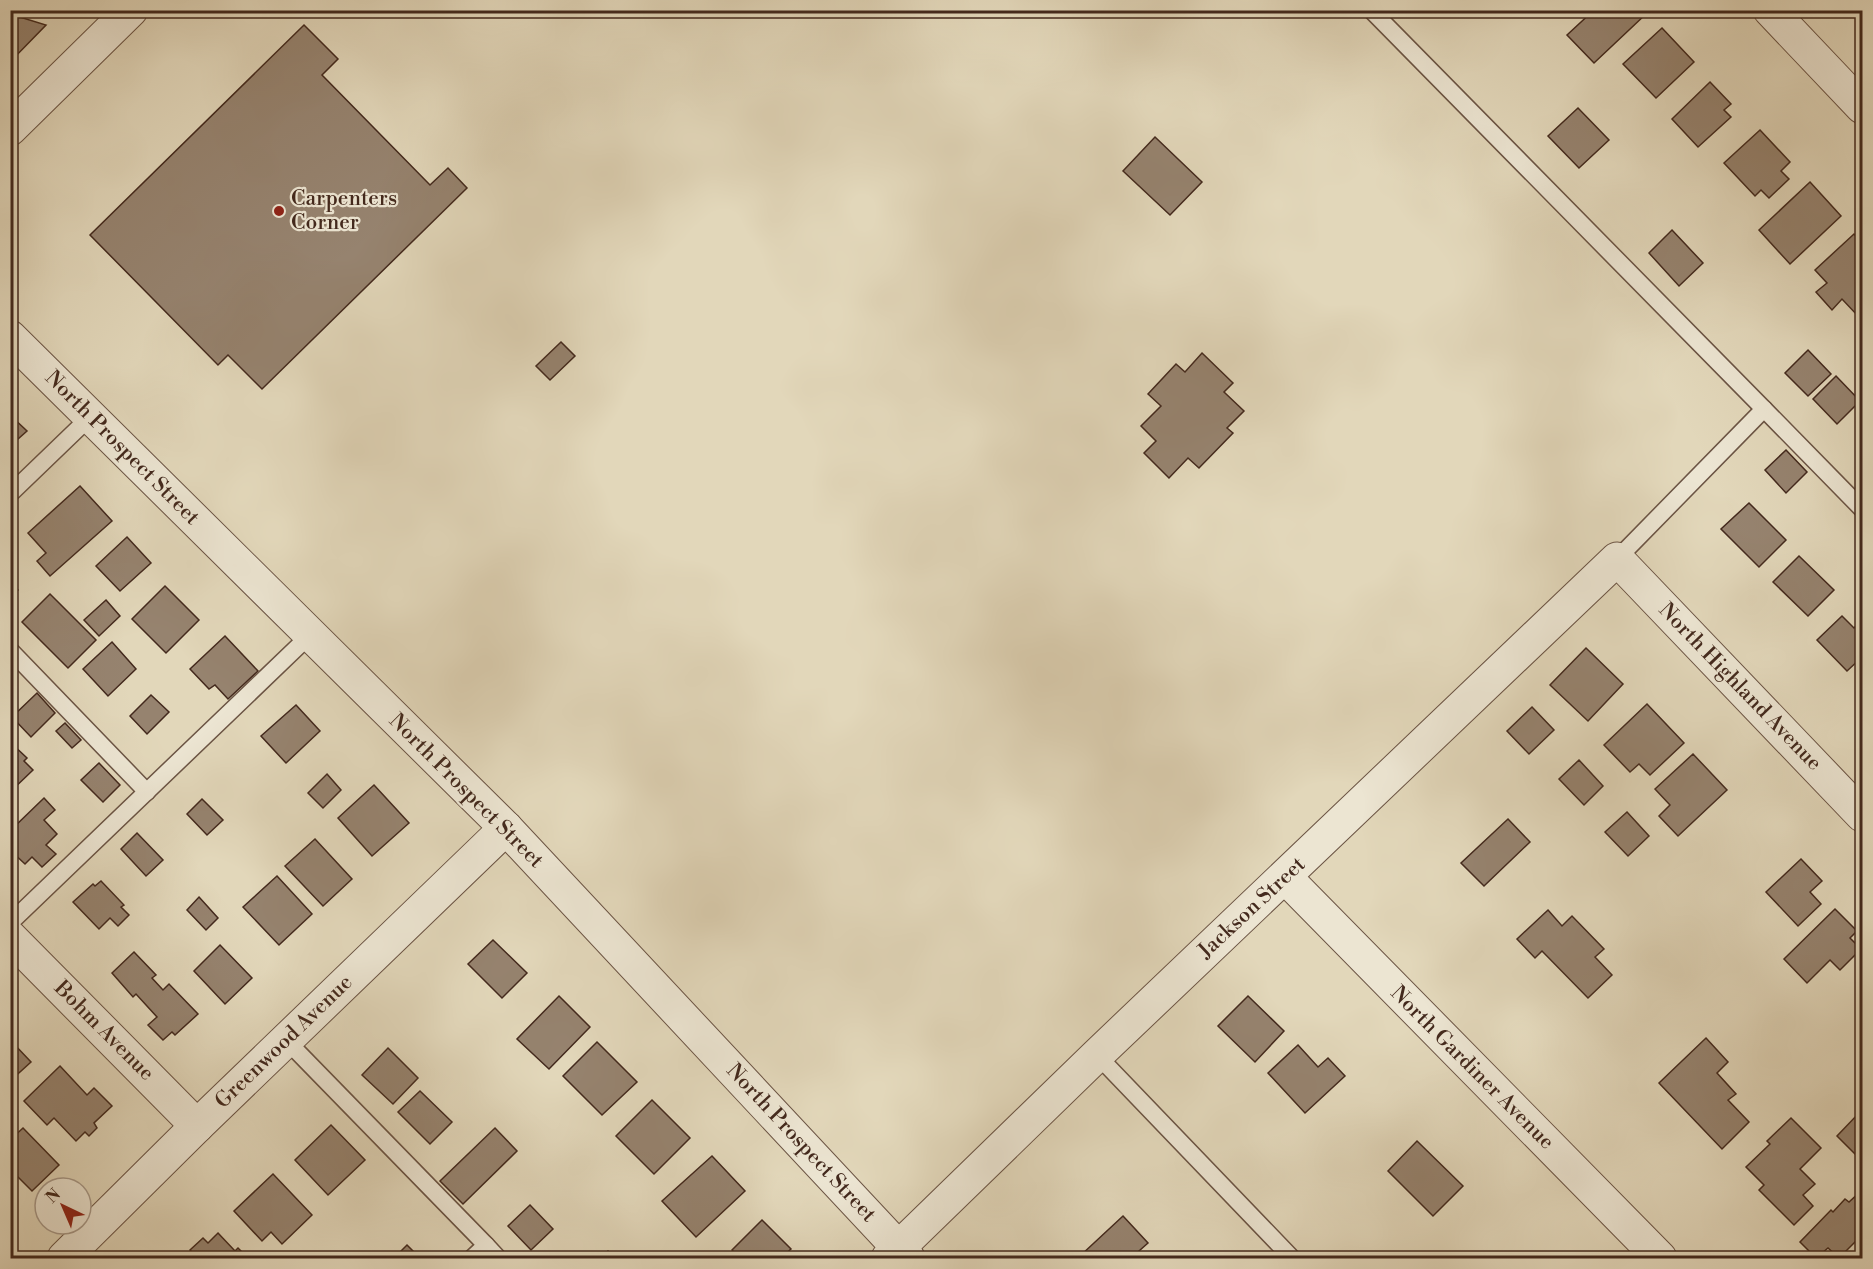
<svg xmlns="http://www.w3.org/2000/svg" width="1873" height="1269" font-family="'Libre Bodoni',serif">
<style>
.building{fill:#96836f;stroke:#43291d;stroke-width:1.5}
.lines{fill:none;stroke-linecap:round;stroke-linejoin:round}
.service-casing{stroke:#6b5444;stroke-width:19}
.minor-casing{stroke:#6b5444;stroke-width:35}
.tertiary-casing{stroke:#6b5444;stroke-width:35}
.service{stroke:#ece5d2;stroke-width:16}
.minor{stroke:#ece5d2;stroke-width:33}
.tertiary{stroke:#ece5d2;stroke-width:33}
.poi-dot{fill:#8f2418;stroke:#ece5d2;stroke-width:2}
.labels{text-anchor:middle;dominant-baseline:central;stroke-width:4.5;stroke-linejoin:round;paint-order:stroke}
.poi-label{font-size:21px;fill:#43291d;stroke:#ece5d2;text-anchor:start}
.street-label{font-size:21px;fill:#43291d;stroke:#ece5d2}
</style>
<rect width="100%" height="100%" fill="#e2d7ba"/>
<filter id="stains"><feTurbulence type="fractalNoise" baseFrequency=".00333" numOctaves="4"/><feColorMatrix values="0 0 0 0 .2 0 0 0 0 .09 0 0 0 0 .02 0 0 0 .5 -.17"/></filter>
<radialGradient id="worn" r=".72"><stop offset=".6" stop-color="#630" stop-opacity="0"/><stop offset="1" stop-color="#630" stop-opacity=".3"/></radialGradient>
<g class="building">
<polygon points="1594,10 1644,10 1647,13 1594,63 1567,35"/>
<polygon points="10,14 46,25 10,62"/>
<polygon points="304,25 338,59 322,75 430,185 448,168 467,188 262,389 228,355 218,365 90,235"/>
<polygon points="1662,28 1694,62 1656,98 1623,64"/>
<polygon points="1710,82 1731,104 1724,110 1731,117 1698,147 1672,119"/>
<polygon points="1578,108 1609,140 1579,168 1548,136"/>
<polygon points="1760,130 1790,162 1781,171 1789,179 1769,198 1761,190 1755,196 1724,163"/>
<polygon points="1155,137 1202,182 1170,215 1123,171"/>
<polygon points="1810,182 1841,216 1790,264 1759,230"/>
<polygon points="1672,230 1703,263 1679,286 1649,253"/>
<polygon points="1854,234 1862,243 1862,312 1858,316 1842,299 1832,310 1816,292 1827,283 1815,270"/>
<polygon points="561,342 575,356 550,380 536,366"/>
<polygon points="1808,350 1831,374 1808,396 1785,373"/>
<polygon points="1202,353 1233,383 1224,392 1244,411 1227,428 1233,433 1199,468 1188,458 1169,478 1144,453 1156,441 1141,426 1161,406 1148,394 1176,364 1185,372"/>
<polygon points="1836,376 1860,401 1837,424 1813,399"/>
<polygon points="10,415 27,431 10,446"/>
<polygon points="1786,450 1807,472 1786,493 1765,470"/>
<polygon points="80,486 112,521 50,576 37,561 46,553 28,533"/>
<polygon points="1749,503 1786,540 1759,567 1721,529"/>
<polygon points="127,537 151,563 120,591 96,566"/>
<polygon points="1799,556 1834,590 1808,616 1773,582"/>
<polygon points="10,582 18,590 10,597"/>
<polygon points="165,586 199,620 166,653 132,619"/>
<polygon points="50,594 96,640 68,668 22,622"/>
<polygon points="106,600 120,616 99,636 84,620"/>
<polygon points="1842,616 1854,628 1860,622 1862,625 1862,657 1847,671 1817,640"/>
<polygon points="225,636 258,671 228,699 215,685 209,689 190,669"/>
<polygon points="112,642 136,669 108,696 83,669"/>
<polygon points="1586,648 1623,684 1588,721 1550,685"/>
<polygon points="37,693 55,713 31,737 12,717"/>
<polygon points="151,695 169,712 147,734 130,716"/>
<polygon points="1647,704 1684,743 1650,775 1639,764 1630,772 1604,745"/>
<polygon points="296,705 320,731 286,763 261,736"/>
<polygon points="1532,707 1554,730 1529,754 1507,731"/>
<polygon points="65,723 81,740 72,748 56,731"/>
<polygon points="10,742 27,758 24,761 33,770 10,792"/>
<polygon points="1693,754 1727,790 1678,836 1659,816 1670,805 1655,789"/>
<polygon points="1579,760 1603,786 1584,805 1559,779"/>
<polygon points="99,763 120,785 103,802 81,780"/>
<polygon points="327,774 341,790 323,808 308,793"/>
<polygon points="374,785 409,823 372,856 338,818"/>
<polygon points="44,798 55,810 44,820 57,834 46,845 56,854 42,867 32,857 25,864 10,850 10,839 17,833 12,829"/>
<polygon points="202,799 223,820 207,835 187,814"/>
<polygon points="1627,812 1649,836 1628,856 1605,832"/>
<polygon points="1508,819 1530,842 1484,886 1461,863"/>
<polygon points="137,833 163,860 146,876 121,849"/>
<polygon points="315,839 352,879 323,906 285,866"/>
<polygon points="1801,859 1822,881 1810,892 1821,904 1798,926 1766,892"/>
<polygon points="277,876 312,914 279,945 243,907"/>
<polygon points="101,881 124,905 121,907 129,915 118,926 110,918 99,929 73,902 93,884 95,886"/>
<polygon points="199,897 218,918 206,930 187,910"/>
<polygon points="1835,909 1857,931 1850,938 1861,949 1840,970 1830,960 1807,983 1784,959"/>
<polygon points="1548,910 1562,926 1572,916 1604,949 1595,957 1612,975 1588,998 1542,951 1535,958 1517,939"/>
<polygon points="493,940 527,973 502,998 468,964"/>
<polygon points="220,945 252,978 225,1004 194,971"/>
<polygon points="134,952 156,975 152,978 163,990 169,984 198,1014 175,1035 172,1032 163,1040 148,1025 157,1017 136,994 133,997 112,973"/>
<polygon points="559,996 590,1027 549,1069 517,1039"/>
<polygon points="1248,996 1284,1031 1255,1062 1218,1026"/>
<polygon points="1706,1038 1728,1062 1717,1073 1736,1094 1728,1100 1749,1122 1722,1149 1659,1083"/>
<polygon points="597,1042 637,1082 602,1115 563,1076"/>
<polygon points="13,1043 31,1062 10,1081 10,1045"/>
<polygon points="1298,1045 1318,1067 1328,1058 1345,1076 1305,1113 1268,1073"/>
<polygon points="388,1048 418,1078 393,1104 362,1075"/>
<polygon points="60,1066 87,1095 94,1088 112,1106 94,1123 97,1128 89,1136 85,1132 76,1141 54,1118 47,1125 24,1101"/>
<polygon points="420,1091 452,1122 430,1144 398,1112"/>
<polygon points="652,1100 690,1138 654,1174 616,1136"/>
<polygon points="1858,1114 1862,1118 1862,1161 1837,1136"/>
<polygon points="1791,1118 1821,1148 1800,1169 1815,1184 1803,1195 1813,1206 1794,1225 1759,1190 1764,1185 1746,1167 1770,1144 1767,1141"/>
<polygon points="331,1125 365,1160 328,1195 295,1160"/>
<polygon points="23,1128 59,1165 32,1191 10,1169 10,1140"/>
<polygon points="495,1128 517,1151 463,1204 440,1181"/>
<polygon points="1417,1141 1463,1186 1433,1216 1388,1171"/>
<polygon points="712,1156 745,1191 696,1237 662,1201"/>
<polygon points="273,1174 312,1215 282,1244 271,1232 262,1241 234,1211"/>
<polygon points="1860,1192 1862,1195 1862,1213 1861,1215 1862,1216 1862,1235 1839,1258 1828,1248 1816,1258 1800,1242 1831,1210 1833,1212 1845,1199 1849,1202"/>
<polygon points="530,1205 553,1229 531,1250 508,1226"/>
<polygon points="1123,1216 1148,1243 1131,1258 1082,1258 1080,1256"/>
<polygon points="762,1220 791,1249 781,1258 740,1258 732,1250"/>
<polygon points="218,1233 235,1251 238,1248 248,1258 191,1258 195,1255 190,1250 203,1238 208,1243"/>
<polygon points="407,1245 420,1258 394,1258"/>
<polygon points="608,1251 615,1258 600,1258"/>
</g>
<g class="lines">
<defs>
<g id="service">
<polyline points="1371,10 1764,409"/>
<polyline points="10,494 91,416"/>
<polyline points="1617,559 1764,409 1862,509"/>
<polyline points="10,650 147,792"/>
<polyline points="10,923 311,634"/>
<polyline points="286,1040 486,1245 472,1258"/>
<polyline points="1097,1055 1292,1258"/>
<polyline points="486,1245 498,1258"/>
</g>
<g id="minor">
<polyline points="1770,10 1862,107"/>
<polyline points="1285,877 1660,1258"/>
<polyline points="10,937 197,1126"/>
<polyline points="64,1258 197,1126 506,828"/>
<polyline points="888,1258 1097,1055 1617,559 1862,815"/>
</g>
<g id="tertiary">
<polyline points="10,129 131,10"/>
<polyline points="10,337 506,828 908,1258"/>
</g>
</defs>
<use href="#service" class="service-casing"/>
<use href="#minor" class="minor-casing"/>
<use href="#tertiary" class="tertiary-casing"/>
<use href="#service" class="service"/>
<use href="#minor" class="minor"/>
<use href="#tertiary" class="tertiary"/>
</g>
<circle class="poi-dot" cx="279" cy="211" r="6"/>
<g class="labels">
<g class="poi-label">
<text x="291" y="199">Carpenters<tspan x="291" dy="24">Corner</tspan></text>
</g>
<g class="street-label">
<text transform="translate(122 448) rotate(45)">North Prospect Street</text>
<text transform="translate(1740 687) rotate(46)">North Highland Avenue</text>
<text transform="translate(466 791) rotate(45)">North Prospect Street</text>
<text transform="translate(1252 908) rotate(-43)">Jackson Street</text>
<text transform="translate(104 1031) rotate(45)">Bohm Avenue</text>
<text transform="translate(284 1042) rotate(-44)">Greenwood Avenue</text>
<text transform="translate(1472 1068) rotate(45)">North Gardiner Avenue</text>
<text transform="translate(801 1143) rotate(47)">North Prospect Street</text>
</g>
</g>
<rect width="1873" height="1269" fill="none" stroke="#e2d7ba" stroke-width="36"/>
<rect x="12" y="12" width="1849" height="1245" fill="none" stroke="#43291d" stroke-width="3"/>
<rect x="18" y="18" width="1837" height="1233" fill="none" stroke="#43291d" stroke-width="1.5"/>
<g transform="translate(63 1206) rotate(316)"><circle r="28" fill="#ece5d2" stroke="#a89a8a" stroke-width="1.5"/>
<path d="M0-4.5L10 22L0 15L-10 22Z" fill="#8f2418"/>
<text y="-9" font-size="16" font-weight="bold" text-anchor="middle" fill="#43291d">N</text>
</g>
<rect width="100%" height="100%" filter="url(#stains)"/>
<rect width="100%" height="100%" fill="url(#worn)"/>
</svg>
